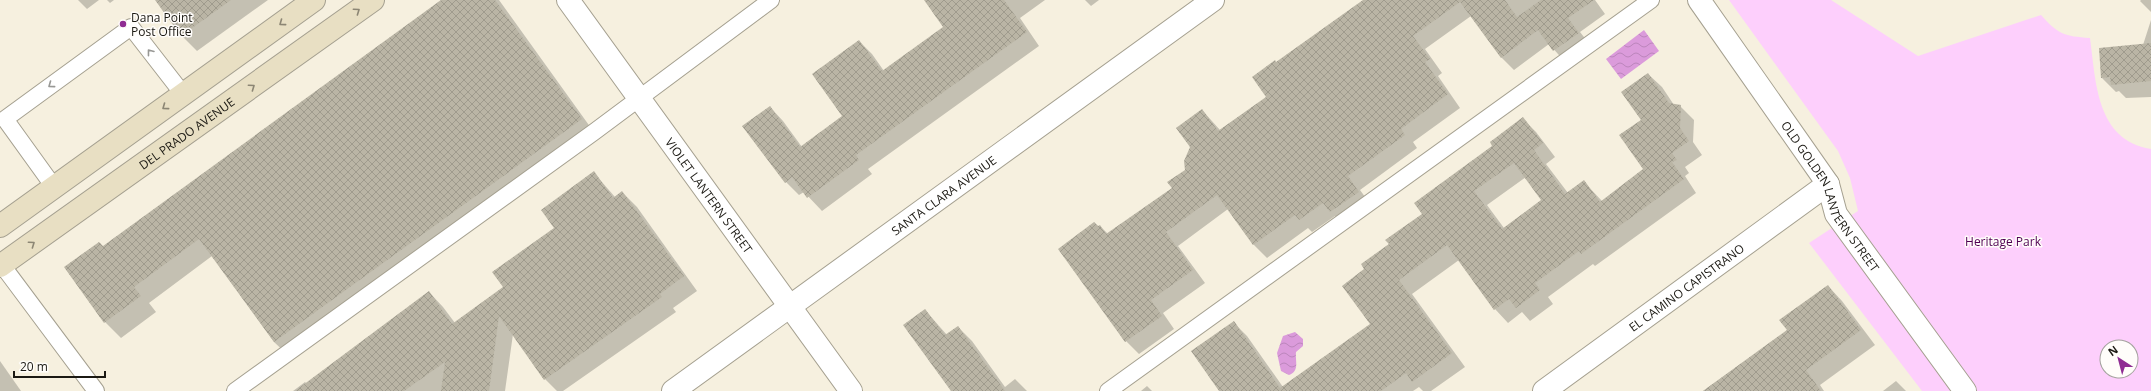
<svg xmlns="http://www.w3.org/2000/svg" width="2151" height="391" font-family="'Open Sans',sans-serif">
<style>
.park{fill:#fdcffc;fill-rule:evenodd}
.water{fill:url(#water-waves)}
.shadow{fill:#0003;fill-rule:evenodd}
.building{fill:url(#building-cross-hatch);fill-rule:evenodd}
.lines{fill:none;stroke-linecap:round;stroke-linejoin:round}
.lane-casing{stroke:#a5a090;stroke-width:18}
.street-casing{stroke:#a5a090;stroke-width:24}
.secondary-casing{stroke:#a5a090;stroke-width:24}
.lane{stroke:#fff;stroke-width:16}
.street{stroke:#fff;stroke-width:22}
.secondary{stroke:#e8dfc3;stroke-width:22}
.oneway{stroke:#8c8674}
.oneway2{stroke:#989895}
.poi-dot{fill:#8f2c93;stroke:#fffdfa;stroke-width:1.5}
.labels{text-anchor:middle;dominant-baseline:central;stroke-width:3;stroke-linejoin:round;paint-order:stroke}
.poi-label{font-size:12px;fill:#1b1913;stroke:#fffdfa;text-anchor:start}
.street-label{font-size:12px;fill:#1b1913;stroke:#fffdfa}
.park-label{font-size:12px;fill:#500053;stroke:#fffdfa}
</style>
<defs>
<pattern id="water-waves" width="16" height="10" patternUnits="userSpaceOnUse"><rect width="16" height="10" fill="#db9bdb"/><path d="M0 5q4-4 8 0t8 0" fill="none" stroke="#bb85bb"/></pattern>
<pattern id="building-cross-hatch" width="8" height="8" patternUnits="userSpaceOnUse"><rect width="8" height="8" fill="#bab5a5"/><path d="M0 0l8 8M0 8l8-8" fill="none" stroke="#9f9b8d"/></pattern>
</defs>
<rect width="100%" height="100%" fill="#f6f0df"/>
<path class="park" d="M1729,0H1831L1918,56L2041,15C2059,35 2064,36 2090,38C2096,82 2096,140 2151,149V391H1922L1809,243L1858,211L1850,178L1838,151ZM2107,347H2131V371H2107Z"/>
<g class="water">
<polygon points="1644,30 1659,51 1621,79 1606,59"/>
<path d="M1295,332L1303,339V346L1296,352C1295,361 1300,371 1289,375L1281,371L1277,353L1283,336Z"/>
</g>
<g class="shadow">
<polygon points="78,0 99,0 87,9"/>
<polygon points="107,0 114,0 110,3"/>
<polygon points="156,0 268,0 197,51 182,36"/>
<polygon points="443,0 499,0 596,135 290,357 274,342 212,256 149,303 156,312 121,338 105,322 65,268 103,247"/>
<polygon points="925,0 1045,0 1020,18 1039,46 868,169 872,174 822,211 804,192 799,195 786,182 770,107 783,121 802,147 844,116 859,41 872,54 884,71 945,27"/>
<polygon points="1085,0 1099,0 1091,6"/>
<polygon points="1365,0 1595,0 1605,14 1580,32 1591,46 1567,64 1549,44 1514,70 1501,57 1471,16 1425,49 1442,73 1438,76 1460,108 1413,142 1417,148 1360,190 1371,205 1344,225 1335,216 1312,232 1308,228 1267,258 1254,245 1228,209 1178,246 1205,283 1163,313 1174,329 1139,354 1126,341 1098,227 1100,226 1108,234 1173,188 1186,170 1202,110 1220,130 1267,97 1276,64"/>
<polygon points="2141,0 2151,0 2151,12 2140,1"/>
<polygon points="2151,20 2151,97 2126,98 2119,91 2116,92 2102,78 2143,45"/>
<path d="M1648,74L1662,87L1674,105L1680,106L1694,120L1693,142L1702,155L1685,167L1689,173L1685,176L1696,193L1595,266L1593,264L1548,297L1553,304L1530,321L1522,312L1508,323L1495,309L1459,260L1412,294L1465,367L1431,391H1423L1419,387L1413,391H1220L1234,323L1247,336L1283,387L1372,325L1366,270L1523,119L1536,132L1555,157L1546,164L1568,193L1584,182L1602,201L1644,169L1642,120ZM1526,177L1542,200L1504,228L1487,205Z"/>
<polygon points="594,173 615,197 622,192 637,207 697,291 673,308 676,312 563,391 557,391 545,379 513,334 505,391 293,391 305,382 307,384 429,292 443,307 455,323 504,287 555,228"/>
<polygon points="1828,286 1842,301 1875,345 1820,385 1824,391 1703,391 1788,330"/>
<polygon points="925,310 947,335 958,327 972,341 1005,387 1015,379 1027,391 952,391"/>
<polygon points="0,361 21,391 0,391"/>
<polygon points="1896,381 1906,391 1883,391"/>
<polygon points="1147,386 1152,391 1141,391"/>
</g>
<g class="building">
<polygon points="155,0 231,0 181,36"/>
<polygon points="441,0 495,0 582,119 274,342 199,239 134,287 141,296 104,323 64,267 99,242 103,246"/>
<polygon points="924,0 1004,0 1027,32 856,155 859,160 807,198 792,177 785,183 742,126 770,106 800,147 842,116 812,74 859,40 882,71 943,27"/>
<polygon points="1363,0 1505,0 1517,17 1541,0 1594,0 1568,18 1579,33 1553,51 1538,30 1501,58 1460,2 1413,36 1430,59 1425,62 1448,94 1401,129 1405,135 1348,176 1359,192 1330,212 1323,203 1299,220 1295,215 1253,245 1217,195 1166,232 1193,270 1151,300 1162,316 1125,342 1058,249 1094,222 1098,226 1100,225 1106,234 1172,188 1167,182 1185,170 1184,161 1190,147 1176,128 1202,109 1218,131 1266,97 1252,77 1275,60 1276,62"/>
<polygon points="2151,43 2151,81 2111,85 2110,77 2101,78 2099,48"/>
<path d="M1648,73L1669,103L1681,105L1680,128L1689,141L1672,153L1677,160L1672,162L1684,179L1581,254L1579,251L1535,283L1540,290L1516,308L1509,299L1494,310L1447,245L1399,280L1452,353L1412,382L1406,373L1381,391H1219L1191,351L1234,321L1280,388L1370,324L1342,286L1364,269L1361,264L1389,244L1385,240L1422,214L1414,203L1492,146L1490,142L1523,117L1543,143L1534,150L1565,194L1584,180L1600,202L1643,169L1619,135L1641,120L1621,92ZM1514,163L1541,200L1502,229L1474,191Z"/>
<polygon points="594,171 613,198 622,191 684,276 660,294 662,297 544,380 499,316 489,391 441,391 445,362 404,391 295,391 429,291 452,324 503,287 492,272 554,228 541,210"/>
<polygon points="1828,285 1861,330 1806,370 1821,391 1703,391 1787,330 1779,320"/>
<polygon points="925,309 945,335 958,326 1005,391 951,391 903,325"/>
</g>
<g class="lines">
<defs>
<g id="lane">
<polyline points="54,187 5,119 131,27 183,94"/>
<polyline points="2,265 96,391"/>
<polyline points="235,391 594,132 771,0"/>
<polyline points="1108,391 1651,0"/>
</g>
<g id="street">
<path id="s1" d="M568,0L851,391"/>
<path id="s2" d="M1699,0L1828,184L1836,214L1965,391"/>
<path id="s3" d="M673,391L1213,0"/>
<path id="s4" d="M1544,391L1828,184"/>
</g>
<g id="secondary">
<polyline points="0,226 314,0"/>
<path id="s5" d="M0,266L373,0"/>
</g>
</defs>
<use href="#lane" class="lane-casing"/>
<use href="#street" class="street-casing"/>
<use href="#secondary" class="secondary-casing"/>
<use href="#lane" class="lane"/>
<use href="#street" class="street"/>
<use href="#secondary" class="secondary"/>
</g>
<defs><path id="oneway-chevron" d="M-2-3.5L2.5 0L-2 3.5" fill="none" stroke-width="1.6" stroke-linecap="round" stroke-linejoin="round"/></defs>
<g class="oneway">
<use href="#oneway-chevron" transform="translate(357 11) rotate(-35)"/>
<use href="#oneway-chevron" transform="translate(282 23) rotate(144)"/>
<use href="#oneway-chevron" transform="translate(252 87) rotate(-35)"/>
<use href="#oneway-chevron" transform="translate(165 107) rotate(144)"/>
<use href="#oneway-chevron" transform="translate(32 244) rotate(-35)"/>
</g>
<g class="oneway2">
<use href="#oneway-chevron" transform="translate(150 52) rotate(-128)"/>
<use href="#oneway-chevron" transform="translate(51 85) rotate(144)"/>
</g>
<circle class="poi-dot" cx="123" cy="24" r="4"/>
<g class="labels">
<g class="poi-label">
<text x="131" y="17">Dana Point<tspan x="131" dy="14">Post Office</tspan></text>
</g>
<g class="street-label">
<text stroke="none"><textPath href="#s5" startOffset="229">DEL PRADO AVENUE</textPath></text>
<text stroke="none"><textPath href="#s1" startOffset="241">VIOLET LANTERN STREET</textPath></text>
<text stroke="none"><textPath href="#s3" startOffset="334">SANTA CLARA AVENUE</textPath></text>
<text stroke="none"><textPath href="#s2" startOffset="237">OLD GOLDEN LANTERN STREET</textPath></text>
<text stroke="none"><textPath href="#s4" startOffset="176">EL CAMINO CAPISTRANO</textPath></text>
</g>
<g class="park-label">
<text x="2003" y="241">Heritage Park</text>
</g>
</g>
<g transform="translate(2119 359) rotate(324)"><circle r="19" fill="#fffdfa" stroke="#a4a29e"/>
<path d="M0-3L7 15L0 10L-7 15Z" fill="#8f2c93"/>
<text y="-6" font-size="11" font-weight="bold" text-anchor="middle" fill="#1b1913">N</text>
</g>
<path d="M14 371v6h91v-6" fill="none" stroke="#1b1913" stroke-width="2"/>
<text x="20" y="371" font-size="12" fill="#1b1913" stroke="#fffdfa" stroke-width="3" paint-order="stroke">20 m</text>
</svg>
